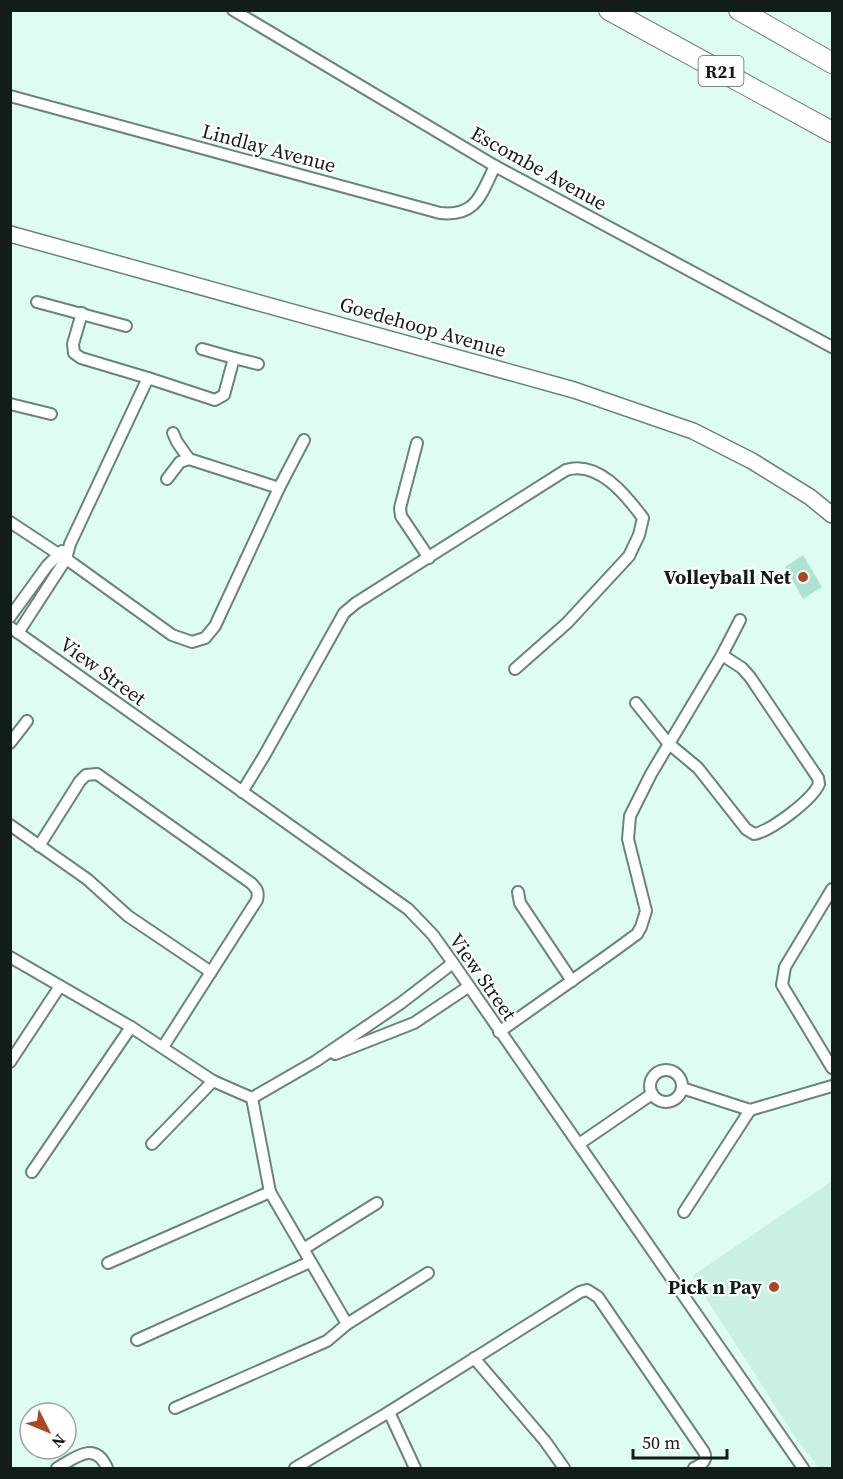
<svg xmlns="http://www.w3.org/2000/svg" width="843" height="1479" font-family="'Source Serif 4',serif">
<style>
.built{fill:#caf0e5}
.green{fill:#ace4d4}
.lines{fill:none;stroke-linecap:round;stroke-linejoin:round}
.street-casing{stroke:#69847c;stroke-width:14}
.secondary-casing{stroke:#69847c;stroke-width:18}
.highway-casing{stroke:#69847c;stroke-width:22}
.street{stroke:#fff;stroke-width:10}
.secondary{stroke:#fff;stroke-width:15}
.highway{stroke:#fff;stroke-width:20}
.poi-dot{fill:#ae4624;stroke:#fff;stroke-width:2}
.labels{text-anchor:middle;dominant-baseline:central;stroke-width:4.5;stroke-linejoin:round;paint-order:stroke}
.shield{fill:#fff;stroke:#59615f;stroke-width:1.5}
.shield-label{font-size:18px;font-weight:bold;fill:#121d1a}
.street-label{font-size:20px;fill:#121d1a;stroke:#fff}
.poi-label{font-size:20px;font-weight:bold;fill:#121d1a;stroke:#fff;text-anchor:end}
</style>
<rect width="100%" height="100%" fill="#defcf3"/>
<polygon class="built" points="832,1181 832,1468 819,1468 797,1440 692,1276"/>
<polygon class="green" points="803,555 822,587 803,599 785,567"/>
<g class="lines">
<defs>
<g id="street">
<polyline points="233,10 495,166 832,347"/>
<path d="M10,96L440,213C477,217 481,194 495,166"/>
<polyline points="37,302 126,326"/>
<polyline points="82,313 73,344 74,353 81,358 148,378"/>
<polyline points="202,349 234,358"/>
<polyline points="10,404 51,414"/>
<polyline points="173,433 177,442 189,459"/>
<polyline points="417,443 400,508 401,516 429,558"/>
<polyline points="167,479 180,462 189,459 279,488"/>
<polyline points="10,522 72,563 172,635 192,642 205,638 215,626 279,488 304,440"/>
<polyline points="10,617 47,566 62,551"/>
<polyline points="10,627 408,909 433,935 453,963 803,1468"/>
<polyline points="18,633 66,559 70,544 148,378 215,400 224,395 234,358 258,364"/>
<path d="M636,703L668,743L698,768L746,829L754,834C771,831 812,800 819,784L818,778L750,677L742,668L722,655"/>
<polyline points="10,743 27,721"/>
<path d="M242,792L264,756L344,613L356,603L566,470C598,460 626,495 643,518L639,535L629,556L567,623L515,669"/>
<polyline points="10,825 87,879 128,916 211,972"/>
<path d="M39,846L80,781L86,775L97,774L251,883C257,889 259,892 257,900L163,1047"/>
<polyline points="832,889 785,967 782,985 832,1068"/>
<polyline points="518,892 520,903 572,981"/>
<polyline points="10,957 131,1027 213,1081 252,1098"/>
<polyline points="499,1032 611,953 637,934 641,927 646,911 628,839 630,816 651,774 722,655 740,620"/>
<polyline points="335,1054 414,1023 468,987"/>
<polyline points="10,1062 60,986"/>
<circle cx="666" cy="1086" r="16"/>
<polyline points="682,1088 750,1110 832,1086"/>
<polyline points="252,1098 270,1192 347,1324"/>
<polyline points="252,1098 316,1061 401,1003 453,963"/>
<polyline points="152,1144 213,1081"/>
<polyline points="579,1144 652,1094"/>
<polyline points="32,1172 131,1027"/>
<polyline points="684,1212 750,1110"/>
<polyline points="305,1248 377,1203"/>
<polyline points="108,1263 270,1192"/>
<polyline points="137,1340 310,1262"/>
<polyline points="474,1358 545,1441 564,1468"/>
<polyline points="175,1408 327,1341 347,1324 428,1273"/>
<polyline points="389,1412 415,1468"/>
<path d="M57,1468C75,1458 95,1440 107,1468"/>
<path d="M295,1468L389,1412L580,1292L587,1290L598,1297L704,1452C708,1461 701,1465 694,1468"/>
</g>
<polyline id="secondary" points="10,234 574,390 693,431 752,461 810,497 832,515"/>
<g id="highway">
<polyline points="609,10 832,132"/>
<polyline points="739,10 832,63"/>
</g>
</defs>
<use href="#street" class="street-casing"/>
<use href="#secondary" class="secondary-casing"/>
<use href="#highway" class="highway-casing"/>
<use href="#street" class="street"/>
<use href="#secondary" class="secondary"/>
<use href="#highway" class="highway"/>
</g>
<g class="poi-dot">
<circle cx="803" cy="577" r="6"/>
<circle cx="774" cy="1287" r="6"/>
</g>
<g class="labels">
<rect class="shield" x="698.5" y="56" width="45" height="30" rx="4.5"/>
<g class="shield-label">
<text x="721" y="71">R21</text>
</g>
<g class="street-label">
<text transform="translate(269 148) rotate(15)">Lindlay Avenue</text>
<text transform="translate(539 168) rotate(29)">Escombe Avenue</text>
<text transform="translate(423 327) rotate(16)">Goedehoop Avenue</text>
<text transform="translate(103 671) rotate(36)">View Street</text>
<text transform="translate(483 977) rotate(55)">View Street</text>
</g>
<g class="poi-label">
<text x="791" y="577">Volleyball Net</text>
<text x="762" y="1287">Pick n Pay</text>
</g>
</g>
<rect width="843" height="1479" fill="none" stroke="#121d1a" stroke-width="24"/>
<g transform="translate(48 1431) rotate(133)"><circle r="28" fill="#ffffff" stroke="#a0a5a3" stroke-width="1.5"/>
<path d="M0-4.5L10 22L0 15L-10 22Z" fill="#ae4624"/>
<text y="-9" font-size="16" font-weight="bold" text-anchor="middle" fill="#121d1a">N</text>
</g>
<path d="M633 1449v9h94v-9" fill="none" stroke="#121d1a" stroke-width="3"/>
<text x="642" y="1449" font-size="18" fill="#121d1a" stroke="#ffffff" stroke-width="4.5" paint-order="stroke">50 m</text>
</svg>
